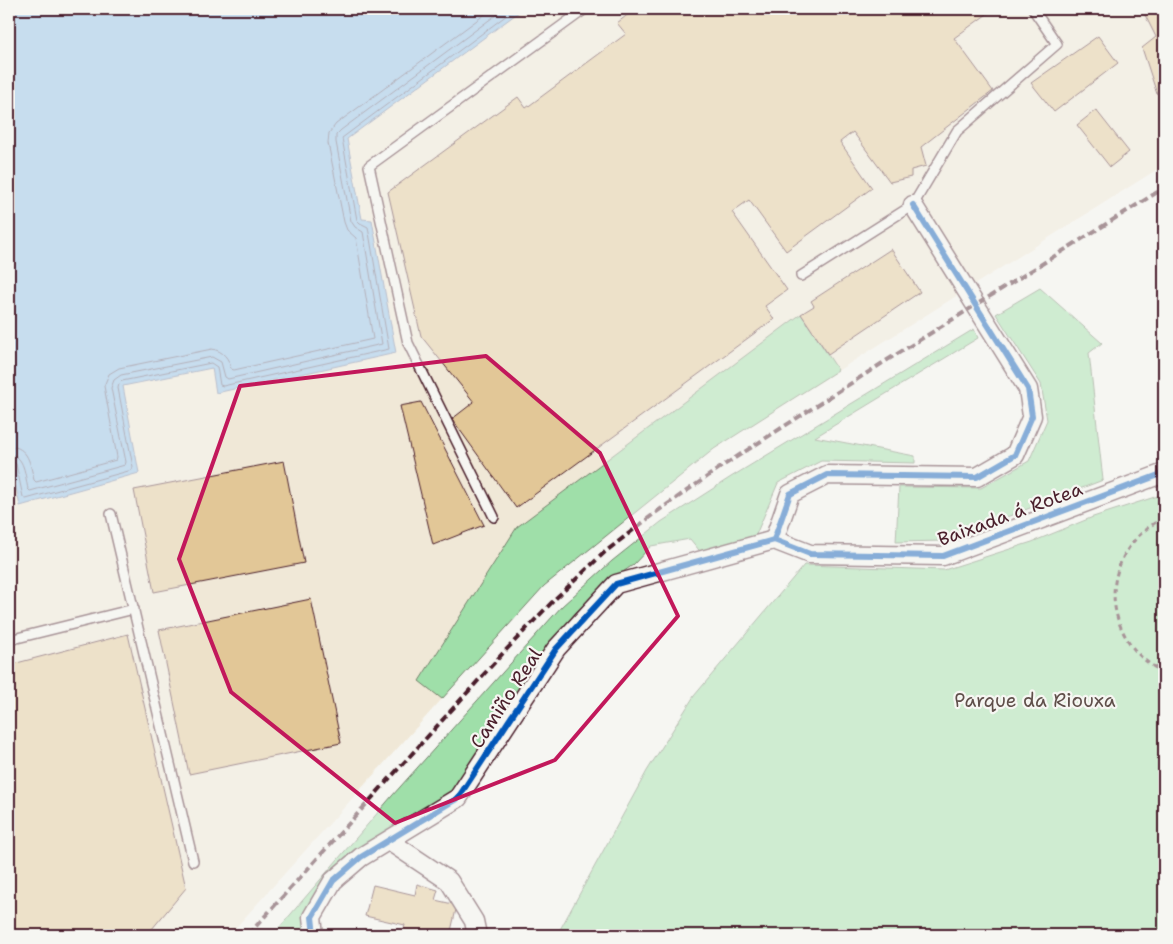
<svg xmlns="http://www.w3.org/2000/svg" width="1173" height="944" font-family="'Shantell Sans',sans-serif">
<style>
.built{fill:#f0e8d7}
.green{fill:#9fdfa9;stroke:#747f6a}
.water{fill:#8ebee9;stroke:#737e9d}
.lines{fill:none;stroke-linecap:round;stroke-linejoin:round}
.shore{stroke:#655f77;stroke-width:1}
.building{fill:#e2c797;stroke:#4a1f2b}
.lane-casing{stroke:#4a1f2b;stroke-width:12}
.street-casing{stroke:#4a1f2b;stroke-width:21}
.path{stroke:#4a1f2b;stroke-width:3;stroke-dasharray:5 4;stroke-linecap:butt}
.lane{stroke:#f6f6f2;stroke-width:9}
.street{stroke:#f6f6f2;stroke-width:18}
.rail{stroke:#4a1f2b;stroke-width:4;stroke-dasharray:8 4;stroke-linecap:butt}
.cycleway-casing{stroke:#f6f6f2;stroke-width:9}
.cycleway{stroke:#0057b8;stroke-width:6}
.marked{fill:none;stroke:#c2185b;stroke-width:4;stroke-linejoin:round}
.labels{text-anchor:middle;dominant-baseline:central;stroke-width:4.5;stroke-linejoin:round;paint-order:stroke}
.street-label{font-size:19px;fill:#4a1f2b;stroke:#f6f6f2}
.park-label{font-size:19px;fill:#5f4f4a;stroke:#f6f6f2}
</style>
<rect width="100%" height="100%" fill="#f6f6f2"/>
<filter id="ink" filterUnits="userSpaceOnUse"><feTurbulence type="fractalNoise" baseFrequency=".02" numOctaves="2"/><feDisplacementMap in="SourceGraphic" scale="10" xChannelSelector="R" yChannelSelector="G"/><feConvolveMatrix kernelMatrix="1 2 1 2 8 2 1 2 1" color-interpolation-filters="sRGB"/></filter>
<g filter="url(#ink)">
<polygon class="built" points="522,9 1164,9 1164,165 714,449 544,586 229,935 9,935 9,455 21,505 139,473 122,386 212,368 216,393 372,220 362,219 347,139"/>
<g class="green">
<polygon points="1040,288 1102,343 1089,353 1103,480 944,541 896,542 899,487 981,488 1029,461 1047,420 1041,384 996,314"/>
<polygon points="801,314 838,370 714,449 544,586 442,699 419,681 517,527"/>
<polygon points="974,329 978,338 815,437 915,456 915,463 821,461 778,483 755,537 703,555 690,539 651,546 633,565 614,578 575,613 552,643 452,793 358,851 309,935 273,935 392,796 562,606 612,561 661,522 731,477"/>
<polygon points="1164,494 1164,935 557,935 647,771 694,696 804,565 944,570 1032,542 1093,517"/>
</g>
<polygon class="water" points="9,9 523,9 347,139 362,219 372,220 396,353 216,393 212,368 123,386 139,473 20,506 9,455"/>
<g class="lines">
<g class="shore">
<path d="M9,446C29,447 30,464 34,480L36,482L116,460L117,457L104,386L109,374L119,368L212,349C223,351 229,358 231,369L234,370L373,339L356,238L347,230L344,222L328,143L329,133L336,124L492,9"/>
<path d="M9,454C25,455 25,476 28,489L30,491L125,465L126,462L111,388L114,380L121,375L212,357L221,362L225,377L228,379L382,344L363,232L355,227L351,221L336,142V135L341,130L504,9"/>
<polyline points="9,460 13,461 16,464 23,497 26,499 132,470 133,467 118,388 119,384 122,381 211,363 217,367 220,385 223,386 389,349 368,227 360,223 357,220 342,138 515,9"/>
</g>
</g>
<g class="building">
<polygon points="635,9 994,9 954,38 993,91 921,147 926,166 911,170 911,177 890,182 853,132 840,142 872,188 786,251 749,200 732,212 787,290 765,306 774,319 516,508 452,419 474,402 421,336 388,192 518,97 526,108 626,34 617,23"/>
<polygon points="1142,9 1164,9 1164,89 1157,94 1142,48 1156,37"/>
<polygon points="1098,36 1118,63 1054,112 1031,83"/>
<polygon points="1096,110 1129,152 1110,167 1077,125"/>
<polygon points="891,249 920,292 828,354 801,314 814,306 811,301"/>
<polygon points="421,402 484,525 433,545 400,406"/>
<polygon points="284,461 304,563 154,592 134,490"/>
<polygon points="311,599 341,743 189,774 159,630"/>
<polygon points="128,634 186,888 147,935 9,935 9,665"/>
<polygon points="417,884 438,890 435,900 457,905 451,931 444,930 443,935 402,935 405,925 365,916 373,885 415,895"/>
</g>
<g class="lines">
<defs>
<g id="lane">
<polyline points="801,276 913,205 957,131 1057,44 1033,9"/>
<polyline points="111,514 193,861"/>
<polyline points="494,517 408,343 369,166 585,9"/>
<polyline points="9,640 134,609"/>
</g>
<g id="street">
<polyline points="913,205 1028,389 1032,416 1015,455 977,477 827,475 790,494 774,540 810,554 943,556 1164,473"/>
<polyline points="389,841 449,881 474,921 477,935"/>
<polyline points="314,935 312,917 333,881 361,857 458,798 556,649 616,584 774,540"/>
</g>
</defs>
<use href="#lane" class="lane-casing"/>
<use href="#street" class="street-casing"/>
<path class="path" d="M1164,518C1116,541 1099,598 1129,642C1137,655 1150,666 1164,672"/>
<use href="#lane" class="lane"/>
<use href="#street" class="street"/>
<polyline class="rail" points="248,935 504,652 556,598 605,552 655,513 724,465 881,364 1164,188"/>
<defs>
<g id="cycleway">
<polyline points="913,205 1028,389 1032,416 1015,455 977,477 827,475 790,494 774,540 810,554 943,556 1164,473"/>
<polyline points="314,935 312,917 333,881 361,857 458,798 556,649 616,584 774,540"/>
</g>
</defs>
<use href="#cycleway" class="cycleway-casing"/>
<use href="#cycleway" class="cycleway"/>
</g>
</g>
<path d="M0 0H1173V944H0ZM486,356L600,453L678,616L555,760L395,823L231,692L179,559L240,386Z" fill="#f6f6f2" fill-opacity=".55" fill-rule="evenodd"/>
<path class="marked" d="M486,356L600,453L678,616L555,760L395,823L231,692L179,559L240,386Z"/>
<g class="labels">
<g class="street-label">
<text transform="translate(1010 514) rotate(-20)">Baixada á Rotea</text>
<text transform="translate(506 698) rotate(-57)">Camiño Real</text>
</g>
<g class="park-label">
<text x="1035" y="700">Parque da Riouxa</text>
</g>
</g>
<rect width="1173" height="944" fill="none" stroke="#f6f6f2" stroke-width="30"/>
<rect x="15" y="15" width="1143" height="914" fill="none" stroke="#4a1f2b" stroke-width="2" filter="url(#ink)"/>
</svg>
